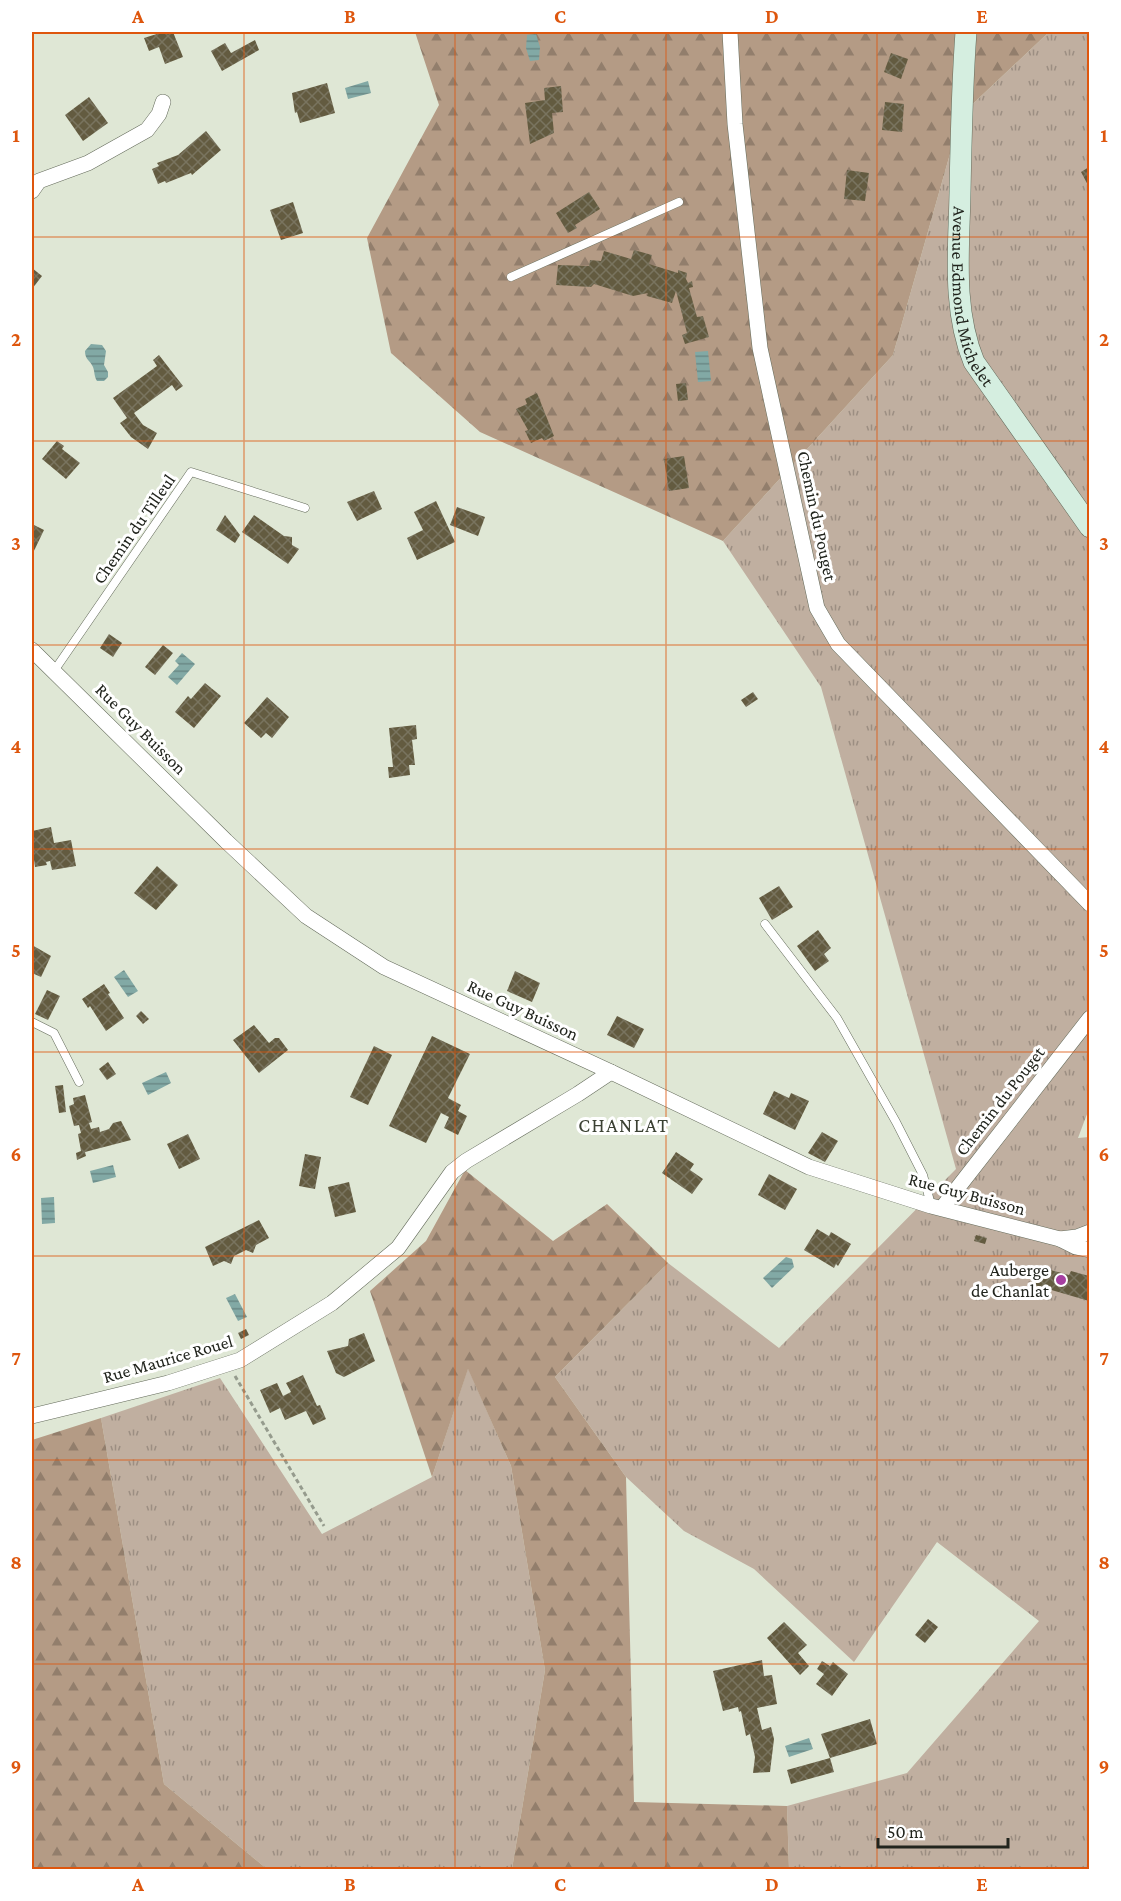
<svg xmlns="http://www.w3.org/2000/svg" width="1121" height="1901" font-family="'Crimson Pro',serif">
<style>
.grass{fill:url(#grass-tufts)}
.forest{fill:url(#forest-firs)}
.water{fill:url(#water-rules)}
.building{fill:url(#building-cross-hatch)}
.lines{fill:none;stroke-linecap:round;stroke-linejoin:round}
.lane-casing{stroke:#646b5b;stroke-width:9}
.street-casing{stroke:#646b5b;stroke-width:16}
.secondary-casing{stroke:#646b5b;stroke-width:22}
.path{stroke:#959b8d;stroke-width:3;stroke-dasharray:4.5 3;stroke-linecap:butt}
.lane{stroke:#fff;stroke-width:8}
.street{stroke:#fff;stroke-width:15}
.secondary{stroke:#d5eee0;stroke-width:21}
.grid{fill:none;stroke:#de560d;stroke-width:1.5;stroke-opacity:0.55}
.poi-dot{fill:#a63ea1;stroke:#fff;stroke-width:2}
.labels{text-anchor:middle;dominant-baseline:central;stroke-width:6;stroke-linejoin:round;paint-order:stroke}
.street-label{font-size:18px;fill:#21241d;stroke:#fff}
.poi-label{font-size:18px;fill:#21241d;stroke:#fff;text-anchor:end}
.neighbourhood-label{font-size:20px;letter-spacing:1.5px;fill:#3b4133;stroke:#fff}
.neatline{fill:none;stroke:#de560d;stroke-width:2}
.grid-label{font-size:20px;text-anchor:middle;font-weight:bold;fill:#de560d}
</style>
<defs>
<pattern id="grass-tufts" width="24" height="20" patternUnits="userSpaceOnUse" patternTransform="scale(1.5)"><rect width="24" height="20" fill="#c0afa0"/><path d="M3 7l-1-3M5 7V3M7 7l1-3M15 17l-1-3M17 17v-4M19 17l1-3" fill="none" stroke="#9c8e82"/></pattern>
<pattern id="forest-firs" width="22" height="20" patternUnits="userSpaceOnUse" patternTransform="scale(1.5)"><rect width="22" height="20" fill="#b49b85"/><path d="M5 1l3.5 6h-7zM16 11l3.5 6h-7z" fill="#927e6c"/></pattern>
<pattern id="water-rules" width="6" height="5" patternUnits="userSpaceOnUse" patternTransform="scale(1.5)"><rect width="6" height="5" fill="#82a9a5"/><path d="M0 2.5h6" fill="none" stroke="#6a8986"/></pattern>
<pattern id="building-cross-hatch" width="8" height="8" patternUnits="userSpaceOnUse" patternTransform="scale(1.5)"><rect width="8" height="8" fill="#635b40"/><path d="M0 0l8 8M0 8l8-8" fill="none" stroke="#79745f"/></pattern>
</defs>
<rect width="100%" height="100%" fill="#dfe7d5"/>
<g class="grass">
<polygon points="1049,32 1089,32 1090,1106 1078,1138 1089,1137 1089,1869 944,1870 942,1867 941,1870 789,1869 787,1806 907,1773 1039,1621 937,1542 854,1662 754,1569 684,1531 626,1477 555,1377 668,1263 779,1348 956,1169 821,687 723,541 893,355 961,115"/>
<polygon points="468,1368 511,1466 545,1670 512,1869 267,1869 164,1784 101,1418 220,1378 322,1534 432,1477"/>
</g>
<g class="forest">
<polygon points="415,32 1049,32 961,115 893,355 723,541 480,432 391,353 367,238 439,105"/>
<polygon points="465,1170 553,1241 607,1204 668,1263 555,1377 626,1477 634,1802 787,1806 789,1869 512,1869 545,1670 511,1466 468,1369 432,1477 370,1291 426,1241"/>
<polygon points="101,1418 164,1784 267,1869 32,1869 32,1440"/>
</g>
<g class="water">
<polygon points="536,34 540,47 539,60 530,61 526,48 527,35"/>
<polygon points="368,81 371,93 348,99 345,88"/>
<path d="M91,344L102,345L106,351L104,365L108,372V377L104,381H97C94,376 95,373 93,367C90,360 85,360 85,351Z"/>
<polygon points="708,351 711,381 698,382 695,352"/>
<polygon points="182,653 195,664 177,685 168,677 179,665 175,661"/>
<polygon points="124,970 138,991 128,997 114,977"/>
<polygon points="166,1072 171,1083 148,1095 142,1083"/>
<polygon points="113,1165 116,1177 93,1183 90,1171"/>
<polygon points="54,1197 55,1223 42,1224 41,1198"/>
<polygon points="786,1257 792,1259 794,1267 772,1288 763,1278"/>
<polygon points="235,1294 247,1317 238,1321 226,1298"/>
<polygon points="809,1738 813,1749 789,1757 785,1746"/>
</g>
<g class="building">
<polygon points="163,32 173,32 183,57 165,64 159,47 149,51 144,38"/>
<polygon points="255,40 259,50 222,71 211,51 225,43 231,53"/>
<polygon points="891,53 908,59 901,79 884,72"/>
<polygon points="327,83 335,113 300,123 297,112 295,113 292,93"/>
<polygon points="561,86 563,112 552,113 554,133 530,144 525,103 545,100 544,88"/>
<polygon points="89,97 108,123 83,141 65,115"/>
<polygon points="885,102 904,104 902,132 882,130"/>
<polygon points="206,131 221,150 192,175 191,173 166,183 165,181 158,184 152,169 159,166 157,163 178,155"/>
<polygon points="1089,167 1089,187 1081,172"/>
<polygon points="847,170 869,173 865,201 844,199"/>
<polygon points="589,192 600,209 575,225 577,228 568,233 556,213"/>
<polygon points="293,202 303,233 281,240 270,210"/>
<polygon points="634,250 652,255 649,264 678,273 678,270 687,273 686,279 688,283 692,281 693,287 689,288 697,317 703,316 709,337 685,344 682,335 687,333 676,291 672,303 647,296 648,293 633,296 594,284 591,287 556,285 558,265 589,266 590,260 601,261 604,251 631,259"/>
<polygon points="32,268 42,276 32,289"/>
<polygon points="159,355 183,386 176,391 172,385 134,413 143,425 157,433 148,449 131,437 120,423 127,418 113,398 157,366 153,360"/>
<polygon points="686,383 688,400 678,401 676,384"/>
<polygon points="537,393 554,436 544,441 542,438 531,443 525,431 528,430 516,409 527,404 525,399"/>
<polygon points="57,441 64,446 62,449 80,463 66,479 42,459"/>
<polygon points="684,456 689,488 669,491 664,459"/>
<polygon points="374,491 382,509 357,521 347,502"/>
<polygon points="436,501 455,542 417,560 407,538 423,530 414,512"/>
<polygon points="457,507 485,517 478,536 450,525"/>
<polygon points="225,515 240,535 235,543 216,530"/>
<polygon points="254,515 284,536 292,537 292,545 299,549 288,564 242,532"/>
<polygon points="32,524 44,530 32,555"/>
<polygon points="109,634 122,643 113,657 100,648"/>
<polygon points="163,645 173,653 155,675 145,667"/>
<polygon points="205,683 221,696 194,728 175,712 188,696 191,699"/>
<polygon points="753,692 758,699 746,707 741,700"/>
<polygon points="267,697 289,717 272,738 266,733 261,738 244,723"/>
<polygon points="416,725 417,739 412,740 415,765 409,765 410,775 389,778 388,767 393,767 389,728"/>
<polygon points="51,827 54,843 71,840 76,866 52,870 50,861 46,862 47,865 35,867 32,845 32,831"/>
<polygon points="157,866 178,885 156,910 134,893"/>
<polygon points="779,886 793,907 772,920 759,898"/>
<polygon points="818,930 831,948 824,954 829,961 815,971 797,946"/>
<polygon points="32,945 51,956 41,977 32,973"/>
<polygon points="515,971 540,983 532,1002 507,991"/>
<polygon points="104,984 110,993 108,994 124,1018 106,1031 90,1006 88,1008 82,999"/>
<polygon points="47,990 60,996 48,1020 35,1014"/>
<polygon points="141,1011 149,1019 143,1024 136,1016"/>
<polygon points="617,1016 644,1029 634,1048 607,1035"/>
<polygon points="254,1025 269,1043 275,1038 279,1038 288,1050 259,1073 233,1040"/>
<polygon points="432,1036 470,1054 448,1098 461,1105 458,1111 467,1116 458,1135 444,1128 449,1117 441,1113 426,1143 389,1126"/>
<polygon points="374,1046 392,1055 368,1105 350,1097"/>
<polygon points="108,1062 116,1074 107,1080 99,1069"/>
<polygon points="63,1085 66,1112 59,1113 55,1086"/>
<polygon points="774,1091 789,1098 791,1093 809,1101 795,1130 763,1114"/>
<polygon points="85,1095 92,1122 89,1123 91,1129 99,1127 100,1132 109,1129 113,1123 121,1121 131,1140 85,1152 86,1156 77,1160 76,1153 81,1151 78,1134 81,1133 79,1125 74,1126 69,1106 74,1104 73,1098"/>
<polygon points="822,1132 838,1141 825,1162 808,1153"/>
<polygon points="188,1134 200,1159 179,1169 167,1144"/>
<polygon points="676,1152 694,1164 690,1170 703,1179 692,1194 662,1173"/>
<polygon points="305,1154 321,1157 315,1189 299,1186"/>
<polygon points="769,1174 797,1189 785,1210 758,1195"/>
<polygon points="349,1182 356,1212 335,1217 328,1187"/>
<polygon points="259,1220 269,1238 256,1245 253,1253 246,1250 234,1256 231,1264 224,1261 213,1266 205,1247"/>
<polygon points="817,1229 829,1236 831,1232 851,1244 838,1266 836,1264 834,1268 804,1250"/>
<polygon points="976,1235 987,1238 985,1244 974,1241"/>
<polygon points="1036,1266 1069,1275 1071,1271 1089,1276 1089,1301 1031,1284"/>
<polygon points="246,1329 249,1335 241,1339 238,1333"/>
<polygon points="364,1333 375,1361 344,1377 336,1373 327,1351 348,1346 349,1339"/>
<polygon points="303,1375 317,1406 320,1405 326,1419 313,1425 306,1411 285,1420 280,1408 270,1413 260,1390 277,1383 283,1396 291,1392 286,1383"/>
<polygon points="928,1619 938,1627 925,1643 915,1635"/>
<polygon points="784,1622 807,1645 798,1653 809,1666 800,1675 767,1638"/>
<polygon points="762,1660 764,1676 772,1675 777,1704 757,1708 762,1730 771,1727 774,1739 770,1772 753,1773 755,1757 750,1734 746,1736 741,1711 739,1712 738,1707 723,1711 713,1671"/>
<polygon points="822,1661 830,1666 833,1662 848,1674 832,1696 816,1684 824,1674 817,1669"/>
<polygon points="870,1719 877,1744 830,1758 834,1772 791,1784 787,1770 830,1758 821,1734"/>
</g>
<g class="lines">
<defs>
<g id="lane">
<polyline points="511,277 679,202"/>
<polyline points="54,671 191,472 305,508"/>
<polyline points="765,924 837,1018 896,1122 923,1175 931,1205"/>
<polyline points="32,1022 54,1033 79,1082"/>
</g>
<g id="street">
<polyline points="730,32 735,124 760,348 817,608 838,644 1090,904"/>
<polyline points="32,191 39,181 88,163 147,130 159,114 163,102"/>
<polyline points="32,650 226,841 306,916 384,967 611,1072 809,1167 931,1206 1060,1239 1076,1247 1090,1250"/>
<polyline points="942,1208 1090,1018"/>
<polyline points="1060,1239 1077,1237 1090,1232"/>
<polyline points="32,1416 168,1383 240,1360 332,1303 398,1248 452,1172 466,1161 578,1094 611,1072"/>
</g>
<g id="secondary">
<path id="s1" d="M966,32C962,85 961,139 960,193C959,249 952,309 974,362L1090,527"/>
</g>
</defs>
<use href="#lane" class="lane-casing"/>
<use href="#street" class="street-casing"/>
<use href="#secondary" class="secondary-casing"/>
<polyline class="path" points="235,1376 324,1526"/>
<use href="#lane" class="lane"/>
<use href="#street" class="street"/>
<use href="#secondary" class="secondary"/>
</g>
<path class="grid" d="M244,32V1870M455,32V1870M666,32V1870M877,32V1870M32,237H1090M32,441H1090M32,645H1090M32,849H1090M32,1052H1090M32,1256H1090M32,1460H1090M32,1664H1090"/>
<circle class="poi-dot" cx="1061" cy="1280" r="6"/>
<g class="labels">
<g class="street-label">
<text stroke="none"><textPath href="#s1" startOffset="267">Avenue Edmond Michelet</textPath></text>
<text transform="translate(817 516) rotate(78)">Chemin du Pouget</text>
<text transform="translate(134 529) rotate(-55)">Chemin du Tilleul</text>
<text transform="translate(141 729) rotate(45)">Rue Guy Buisson</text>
<text transform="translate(523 1010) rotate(25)">Rue Guy Buisson</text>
<text transform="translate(1000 1101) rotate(-52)">Chemin du Pouget</text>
<text transform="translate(967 1194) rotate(15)">Rue Guy Buisson</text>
<text transform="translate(168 1359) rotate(-16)">Rue Maurice Rouel</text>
</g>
<g class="poi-label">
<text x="1049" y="1270">Auberge<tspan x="1049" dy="21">de Chanlat</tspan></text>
</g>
<g class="neighbourhood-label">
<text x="624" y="1125">CHANLAT</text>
</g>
</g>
<rect width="1121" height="1901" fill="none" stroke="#ffffff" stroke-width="66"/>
<path d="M878 1838v9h130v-9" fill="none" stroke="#21241d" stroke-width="3"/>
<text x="887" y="1838" font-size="18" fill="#21241d" stroke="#ffffff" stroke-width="4.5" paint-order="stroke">50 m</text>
<rect x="33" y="33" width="1055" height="1835" class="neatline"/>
<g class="grid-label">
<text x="138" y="23">A</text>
<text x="350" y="23">B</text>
<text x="560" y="23">C</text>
<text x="772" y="23">D</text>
<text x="982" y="23">E</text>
<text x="16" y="142">1</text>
<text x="1104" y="142">1</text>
<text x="16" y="346">2</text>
<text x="1104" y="346">2</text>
<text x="16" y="550">3</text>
<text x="1104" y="550">3</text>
<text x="16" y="753">4</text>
<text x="1104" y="753">4</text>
<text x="16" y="957">5</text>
<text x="1104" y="957">5</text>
<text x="16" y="1161">6</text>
<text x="1104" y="1161">6</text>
<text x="16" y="1365">7</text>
<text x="1104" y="1365">7</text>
<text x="16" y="1569">8</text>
<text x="1104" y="1569">8</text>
<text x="16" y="1773">9</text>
<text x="1104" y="1773">9</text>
<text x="138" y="1891">A</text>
<text x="350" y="1891">B</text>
<text x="560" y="1891">C</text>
<text x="772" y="1891">D</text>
<text x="982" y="1891">E</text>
</g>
</svg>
